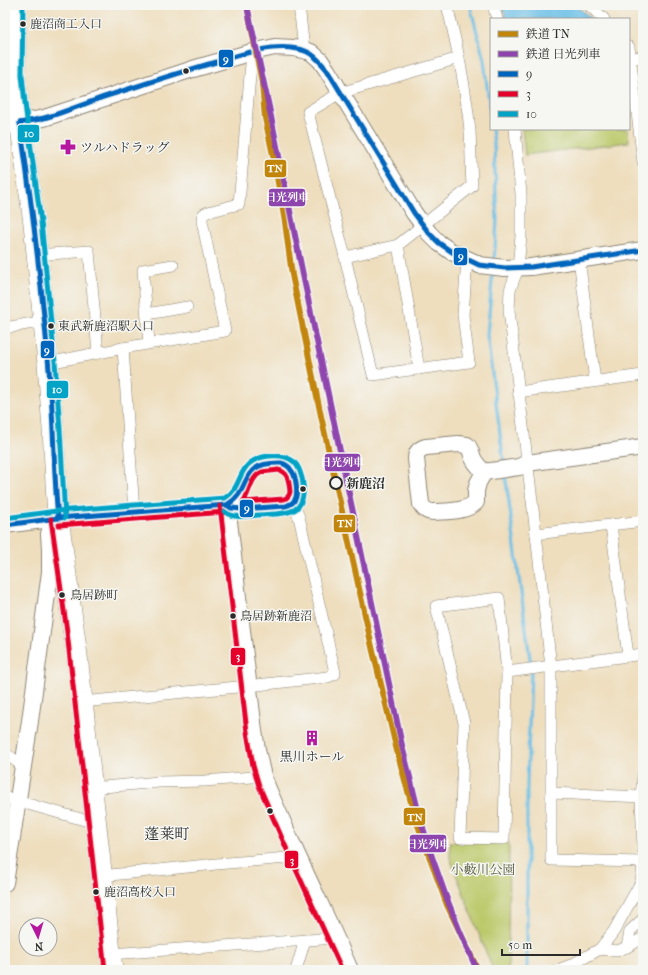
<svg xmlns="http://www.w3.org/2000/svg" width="648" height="975" font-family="'IM FELL French Canon','Noto Serif JP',serif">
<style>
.green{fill:#bcc96b;stroke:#747a4b}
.water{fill:#6abfe7;stroke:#4a7589}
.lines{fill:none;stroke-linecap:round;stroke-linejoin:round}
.stream{stroke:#6abfe7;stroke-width:3}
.street-casing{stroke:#8c8474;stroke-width:12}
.secondary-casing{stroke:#8c8474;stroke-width:18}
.highway-casing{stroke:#8c8474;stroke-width:22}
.street{stroke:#fff;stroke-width:11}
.secondary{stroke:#fff;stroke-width:16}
.highway{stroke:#fff;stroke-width:21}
.bus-1-casing{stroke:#f6f6f2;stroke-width:8}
.bus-2-casing{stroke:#f6f6f2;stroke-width:8}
.bus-3-casing{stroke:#f6f6f2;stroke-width:8}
.bus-1{stroke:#0065bd;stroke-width:5}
.bus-2{stroke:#e4002b;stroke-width:5}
.bus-3{stroke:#02a3c6;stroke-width:5}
.rail-1-casing{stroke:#f6f6f2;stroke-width:9}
.rail-2-casing{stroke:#f6f6f2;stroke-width:9}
.rail-1{stroke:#c2850b;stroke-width:6}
.rail-2{stroke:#8e44ad;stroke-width:6}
.bus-dot{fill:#2b2b2b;stroke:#f6f6f2;stroke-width:1.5}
.stop-dot{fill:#f6f6f2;stroke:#2b2b2b;stroke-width:2}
.labels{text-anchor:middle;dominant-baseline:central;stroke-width:3;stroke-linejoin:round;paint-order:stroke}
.bus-label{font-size:12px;fill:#2b2b2b;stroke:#f6f6f2;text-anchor:start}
.poi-label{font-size:13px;fill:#2b2b2b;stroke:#f6f6f2;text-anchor:start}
.stop-label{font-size:13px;font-weight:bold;fill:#2b2b2b;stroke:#f6f6f2;text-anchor:start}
.park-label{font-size:13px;fill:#565a3e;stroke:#f6f6f2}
.quarter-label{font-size:15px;fill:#2b2b2b;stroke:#f6f6f2}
.line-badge{stroke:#f6f6f2;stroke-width:1.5}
.badge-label{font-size:11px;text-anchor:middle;font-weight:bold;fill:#fff}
</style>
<rect width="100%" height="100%" fill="#f6f6f2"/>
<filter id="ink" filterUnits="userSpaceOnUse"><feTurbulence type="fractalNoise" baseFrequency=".025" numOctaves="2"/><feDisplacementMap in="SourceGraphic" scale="8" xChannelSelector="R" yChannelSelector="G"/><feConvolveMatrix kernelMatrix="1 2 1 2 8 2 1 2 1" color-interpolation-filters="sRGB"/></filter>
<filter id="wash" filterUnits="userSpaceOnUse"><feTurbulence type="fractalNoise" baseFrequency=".012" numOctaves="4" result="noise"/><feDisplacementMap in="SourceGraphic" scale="16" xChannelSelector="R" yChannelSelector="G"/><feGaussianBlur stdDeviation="0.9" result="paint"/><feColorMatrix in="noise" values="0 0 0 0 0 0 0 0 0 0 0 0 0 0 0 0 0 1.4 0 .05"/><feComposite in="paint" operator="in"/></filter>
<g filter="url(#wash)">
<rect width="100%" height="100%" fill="#eedebe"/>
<g class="green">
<polygon points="522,129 628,129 629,142 525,155"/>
<polygon points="450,842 509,843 508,970 493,970 475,924 450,858"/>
</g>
<polygon class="water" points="502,5 575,5 592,19 506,19"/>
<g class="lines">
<g class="stream">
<polyline points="470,5 484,60 491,121"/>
<polyline points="492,129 494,144 497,221 494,261"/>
<polyline points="493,271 487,335 504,464"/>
<polyline points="505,473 531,666"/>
<polyline points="527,970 527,784 531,672"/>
</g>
</g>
</g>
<g filter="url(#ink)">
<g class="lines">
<defs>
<g id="street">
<polyline points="299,5 304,50"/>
<polyline points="493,5 497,19"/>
<polyline points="589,5 604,19"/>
<polyline points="629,47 643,162"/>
<polyline points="459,58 340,93 308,112 345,257 373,375 469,362 463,315 467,259"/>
<polyline points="631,58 643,57"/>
<polyline points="515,129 521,194 521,236 518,268 510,290 509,310 536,534 551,667 551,860 643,862"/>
<polyline points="398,245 419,369"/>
<polyline points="37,255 89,251 98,353"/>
<path d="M345,257L398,245L472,186C471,168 471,149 470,131C466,90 457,45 447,5"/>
<polyline points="579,259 595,381"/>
<polyline points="147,314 187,307"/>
<polyline points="5,328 44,321"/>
<polyline points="149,343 143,270 173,265"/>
<polyline points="123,348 134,512"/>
<path d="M48,363L123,348L225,331L202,221C202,216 202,214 208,212L239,204L252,52"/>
<polyline points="518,392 643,375"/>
<polyline points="611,525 628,656"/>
<polyline points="536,534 643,521"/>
<polygon points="499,598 507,672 504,839 460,838 464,723 436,606"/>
<polyline points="507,672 643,654"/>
<polyline points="82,702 248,686 328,677 335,674 334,668 299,517 293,503"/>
<polyline points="5,753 23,766"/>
<polyline points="643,775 641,797 643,849"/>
<polyline points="92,788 159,782 205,781 263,776"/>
<polyline points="551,793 643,797"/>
<polyline points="5,797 17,801 95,823"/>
<polyline points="101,876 216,864 298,857"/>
<polyline points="627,947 630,931 643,919"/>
<polyline points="600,949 617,951 627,947 643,938"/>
<polyline points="110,954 336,938"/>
<polyline points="296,970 305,940"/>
<polyline points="558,970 573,964 600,949 614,931 641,882 643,866"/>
</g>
<g id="secondary">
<polyline points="5,126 44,118 193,69 252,52 275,47 294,48 311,52 320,60 327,70 414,213 429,233 439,243 452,252 474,262 479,265 505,268 531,267 643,250"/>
<path d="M458,444L467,445C471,449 471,453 473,458C475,463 480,468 484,472L478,483L476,491V502C466,512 448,511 434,512C428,512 424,510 421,504L416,459C416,452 419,449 426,447Z"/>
<polyline points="484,472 519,467 527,463 643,447"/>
<path d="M227,505L254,731C256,746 259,761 263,776C270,795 279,813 287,832C307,878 330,923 350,970"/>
<path d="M5,525L58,518L227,505C249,496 240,472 259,466C265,464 271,464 278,463C285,463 290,466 293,472C295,484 303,502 286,506L241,509L231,508L227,505"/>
<polyline points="5,883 30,721 50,572 50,549 49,534 51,527 58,518"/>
</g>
<polyline id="highway" points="16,5 15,75 19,113 34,223 48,363 53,429 58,518 63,554 77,656 112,970"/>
</defs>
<use href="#street" class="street-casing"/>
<use href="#secondary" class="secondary-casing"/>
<use href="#highway" class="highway-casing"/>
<use href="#street" class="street"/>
<use href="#secondary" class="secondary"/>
<use href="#highway" class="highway"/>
<defs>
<g id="bus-1">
<path d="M20,123C28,121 36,120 44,118C65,112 86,103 107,96C141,85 175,74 209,64C237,56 269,43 298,49C311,51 319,60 327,70L414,213L429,233L439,243L452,252L479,265L505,268L531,267L643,250"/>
<path d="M20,123C33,213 44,303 51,394C54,435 54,477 58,518"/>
<path d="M281,463C285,464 289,466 291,470C296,475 299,495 294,501C292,504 289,505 286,506L241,509L231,508L227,505C254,489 236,462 281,463Z"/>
<polyline points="5,525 58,518 227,505"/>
</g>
<g id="bus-2">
<path d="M278,470C289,472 289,483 290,492C289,496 288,498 284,499L243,502C250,493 250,477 262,472C267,471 273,471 278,470Z"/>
<polyline points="220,506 247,732 253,766 259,786 288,852 342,970"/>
<polyline points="51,519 67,632 105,970"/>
<polyline points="59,525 225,512"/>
</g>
<g id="bus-3">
<polyline points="23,5 22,75 26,112 41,222 55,362 60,429 65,518"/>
<path d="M5,518L57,511L225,498C242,488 237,467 257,459C267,455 284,454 293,461C304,470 309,502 294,510C285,515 268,514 258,515C248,516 234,519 225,512"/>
</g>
</defs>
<use href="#bus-1" class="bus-1-casing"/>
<use href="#bus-2" class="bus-2-casing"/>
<use href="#bus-3" class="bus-3-casing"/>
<use href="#bus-1" class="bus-1"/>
<use href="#bus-2" class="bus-2"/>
<use href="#bus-3" class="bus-3"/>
<defs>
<polyline id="rail-1" points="247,5 262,83 265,118 273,155 285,222 292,275 321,416 372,647 397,751 415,817 447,905 478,970"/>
<path id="rail-2" d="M247,6L269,107L303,275L403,750C409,772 414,795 420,818C435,870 454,921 477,970"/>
</defs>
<use href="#rail-1" class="rail-1-casing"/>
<use href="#rail-2" class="rail-2-casing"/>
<use href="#rail-1" class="rail-1"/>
<use href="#rail-2" class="rail-2"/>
</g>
</g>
<defs>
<symbol id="pharmacy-bare" viewBox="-9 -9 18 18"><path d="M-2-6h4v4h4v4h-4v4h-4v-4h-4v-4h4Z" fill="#b5179e" stroke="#f6f6f2" stroke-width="2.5" paint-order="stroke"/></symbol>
<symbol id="building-bare" viewBox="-9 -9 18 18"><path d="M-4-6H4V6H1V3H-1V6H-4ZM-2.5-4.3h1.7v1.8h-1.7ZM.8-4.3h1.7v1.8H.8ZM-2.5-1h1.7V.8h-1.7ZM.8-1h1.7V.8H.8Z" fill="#b5179e" stroke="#f6f6f2" stroke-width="2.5" paint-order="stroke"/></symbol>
</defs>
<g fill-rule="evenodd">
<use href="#pharmacy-bare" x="57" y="136" width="22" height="22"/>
<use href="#building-bare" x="301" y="727" width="22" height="22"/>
</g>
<g class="bus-dot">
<circle cx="23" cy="24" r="3.5"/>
<circle cx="186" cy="71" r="3.5"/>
<circle cx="51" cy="326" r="3.5"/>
<circle cx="303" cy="489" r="3.5"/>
<circle cx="62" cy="595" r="3.5"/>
<circle cx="233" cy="616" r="3.5"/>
<circle cx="270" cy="811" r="3.5"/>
<circle cx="96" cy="892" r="3.5"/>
</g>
<circle class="stop-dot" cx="336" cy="483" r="6"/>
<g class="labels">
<g class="bus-label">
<text x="30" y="24">鹿沼商工入口</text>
<text x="58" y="326">東武新鹿沼駅入口</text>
<text x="70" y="595">鳥居跡町</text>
<text x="240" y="616">鳥居跡新鹿沼</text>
<text x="104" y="892">鹿沼高校入口</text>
</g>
<g class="poi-label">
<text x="80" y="147">ツルハドラッグ</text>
<text x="312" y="756" text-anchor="middle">黒川ホール</text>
</g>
<g class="stop-label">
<text x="346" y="483">新鹿沼</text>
</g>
<g class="park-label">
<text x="483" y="869">小藪川公園</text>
</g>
<g class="quarter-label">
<text x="167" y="834">蓬莱町</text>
</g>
</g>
<g class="line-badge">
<rect x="218" y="49" width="16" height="19" rx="4" fill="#0065bd"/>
<rect x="17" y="124" width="23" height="19" rx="4" fill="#02a3c6"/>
<rect x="264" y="159" width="23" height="19" rx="4" fill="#c2850b"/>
<rect x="268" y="188" width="38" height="19" rx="4" fill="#8e44ad"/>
<rect x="453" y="247" width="15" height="19" rx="4" fill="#0065bd"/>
<rect x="40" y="340" width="15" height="19" rx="4" fill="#0065bd"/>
<rect x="46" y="380" width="23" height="19" rx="4" fill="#02a3c6"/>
<rect x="324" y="453" width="37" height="19" rx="4" fill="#8e44ad"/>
<rect x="239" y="499" width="15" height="19" rx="4" fill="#0065bd"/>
<rect x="333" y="514" width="23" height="19" rx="4" fill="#c2850b"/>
<rect x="230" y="647" width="16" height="19" rx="4" fill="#e4002b"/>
<rect x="403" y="807" width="23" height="19" rx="4" fill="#c2850b"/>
<rect x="409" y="834" width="38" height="19" rx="4" fill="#8e44ad"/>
<rect x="284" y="850" width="15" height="19" rx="4" fill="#e4002b"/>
</g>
<g class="badge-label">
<text x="226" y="63">9</text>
<text x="29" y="137">10</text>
<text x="275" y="172">TN</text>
<text x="287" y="201">日光列車</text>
<text x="461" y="260">9</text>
<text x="47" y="354">9</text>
<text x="57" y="393">10</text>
<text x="342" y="466">日光列車</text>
<text x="247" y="512">9</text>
<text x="345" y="527">TN</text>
<text x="238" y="660">3</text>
<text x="415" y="821">TN</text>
<text x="428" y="848">日光列車</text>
<text x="292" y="864">3</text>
</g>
<rect width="648" height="975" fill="none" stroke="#f6f6f2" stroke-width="20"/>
<rect x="490" y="18" width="140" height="112" fill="#f6f6f2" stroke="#a5a5a2"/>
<rect x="498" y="31" width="20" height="6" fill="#c2850b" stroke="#a5a5a2"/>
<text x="526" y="38" font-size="12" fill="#2b2b2b">鉄道 TN</text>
<rect x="498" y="51" width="20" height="6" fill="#8e44ad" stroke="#a5a5a2"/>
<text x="526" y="58" font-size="12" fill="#2b2b2b">鉄道 日光列車</text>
<rect x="498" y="71" width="20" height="6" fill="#0065bd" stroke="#a5a5a2"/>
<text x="526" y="78" font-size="12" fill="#2b2b2b">9</text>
<rect x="498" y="91" width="20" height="6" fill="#e4002b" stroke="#a5a5a2"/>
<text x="526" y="98" font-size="12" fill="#2b2b2b">3</text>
<rect x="498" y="111" width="20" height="6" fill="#02a3c6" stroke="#a5a5a2"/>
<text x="526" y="118" font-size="12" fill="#2b2b2b">10</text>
<g transform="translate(38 937) rotate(175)"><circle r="19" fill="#f6f6f2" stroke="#a5a5a2"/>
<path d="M0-3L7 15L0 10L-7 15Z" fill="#b5179e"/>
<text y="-6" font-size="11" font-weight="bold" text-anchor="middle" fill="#2b2b2b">N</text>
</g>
<path d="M502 949v6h78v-6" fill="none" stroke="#2b2b2b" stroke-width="2"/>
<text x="508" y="949" font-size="12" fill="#2b2b2b" stroke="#f6f6f2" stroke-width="3" paint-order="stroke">50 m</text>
</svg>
